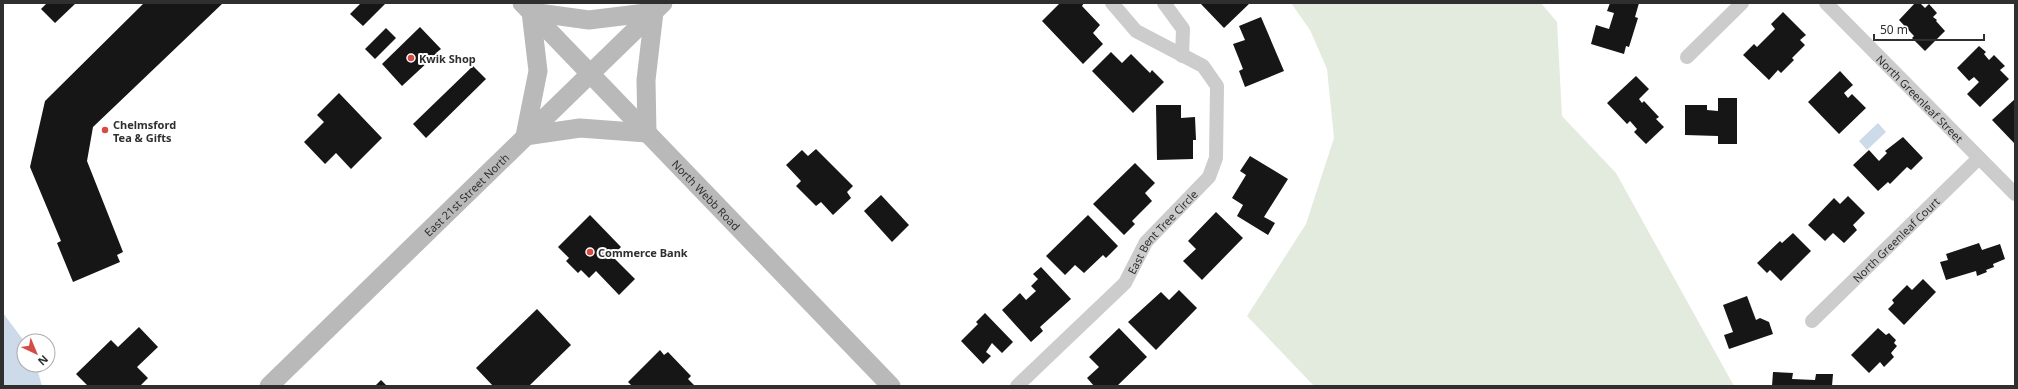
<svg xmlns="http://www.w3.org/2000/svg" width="2018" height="389" font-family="'Noto Sans',sans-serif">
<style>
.green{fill:#e3ebde}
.water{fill:#ccdae9}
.building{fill:#161616}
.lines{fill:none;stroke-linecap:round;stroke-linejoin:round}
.street{stroke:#ccc;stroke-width:14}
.secondary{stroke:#b9b9b9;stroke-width:19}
.poi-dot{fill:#d44c43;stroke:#fff;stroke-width:1.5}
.labels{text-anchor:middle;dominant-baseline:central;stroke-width:4;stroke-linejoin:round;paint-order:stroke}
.poi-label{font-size:11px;font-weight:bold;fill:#2f2f2f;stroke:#fff;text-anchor:start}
.street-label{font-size:11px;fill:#2f2f2f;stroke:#fff}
</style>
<rect width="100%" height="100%" fill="#fff"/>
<polygon class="green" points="1291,3 1541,3 1557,22 1562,116 1616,173 1734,386 1314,386 1247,316 1306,224 1334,138 1327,69 1310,30"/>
<g class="water">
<polygon points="1878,123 1886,132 1867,150 1859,141"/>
<polygon points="3,313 24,341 24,365 36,365 42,386 3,386"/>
</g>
<g class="building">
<polygon points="47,3 76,3 55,23 41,9"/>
<polygon points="144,3 223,3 93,127 87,161 123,252 117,255 120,262 73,282 57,243 61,241 30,167 45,101"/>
<polygon points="361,3 386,3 363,26 350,14"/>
<polygon points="1060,3 1084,3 1082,6 1100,25 1093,33 1103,44 1083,64 1042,21"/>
<polygon points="1200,3 1250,3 1224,28"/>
<polygon points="1610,3 1639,3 1635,17 1638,18 1629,47 1626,46 1624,54 1591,44 1596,25 1609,29 1614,13 1607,11"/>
<polygon points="1915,3 1920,3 1925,8 1929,4 1937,13 1933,17 1937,20 1936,21 1945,31 1925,51 1912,38 1914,36 1899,20"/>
<polygon points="1783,12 1806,35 1800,40 1805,45 1792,58 1794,60 1781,73 1778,70 1769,80 1743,55 1754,44 1757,47 1775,29 1771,24"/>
<polygon points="1261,17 1284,71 1245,87 1239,71 1243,69 1233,44 1245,40 1239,26"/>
<polygon points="420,27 441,49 436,53 438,55 430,62 429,61 402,86 382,64"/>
<polygon points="386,28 396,38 375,59 365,49"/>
<polygon points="1979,46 1986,52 1984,54 1989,60 1994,55 2005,66 2000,70 2009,79 1980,107 1967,94 1979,82 1974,77 1969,81 1957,68"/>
<polygon points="1111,52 1122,63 1131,54 1150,73 1152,70 1164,82 1133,113 1092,71"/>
<polygon points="473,66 486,79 426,138 413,124"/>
<polygon points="1840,71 1853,85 1844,93 1848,98 1852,94 1866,108 1839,134 1808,102"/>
<polygon points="1636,76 1649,89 1639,99 1642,103 1644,101 1659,117 1656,119 1664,127 1646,144 1634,132 1637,129 1630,121 1627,124 1607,103"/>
<polygon points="339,93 382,138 351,169 336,153 325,164 304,142 324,122 317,115"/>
<polygon points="1718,98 1737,98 1737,144 1718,144 1718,136 1685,135 1685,105 1707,105 1707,110 1718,111"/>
<polygon points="2015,99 2015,144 1992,120"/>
<polygon points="1156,105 1181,105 1181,118 1195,117 1196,140 1193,140 1193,159 1157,160"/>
<polygon points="1903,137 1923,158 1911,170 1907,167 1890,184 1888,182 1878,191 1853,165 1869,150 1879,161 1887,153 1885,151"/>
<polygon points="816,149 853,186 847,192 851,198 833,215 821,202 816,206 796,186 801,181 786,165 802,150 808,156"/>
<polygon points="1250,156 1288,179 1264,217 1275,223 1268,235 1237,216 1243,205 1232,198 1246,175 1240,171"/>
<polygon points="1135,163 1155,183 1145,193 1152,201 1132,221 1135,224 1124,235 1093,204"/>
<polygon points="881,195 909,225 892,242 864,211"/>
<polygon points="1848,196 1865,213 1853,225 1857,230 1844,243 1833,233 1825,241 1808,225 1834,198 1840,204"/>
<polygon points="1216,212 1243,238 1202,280 1183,261 1196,249 1188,241"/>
<polygon points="590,215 621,247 612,256 635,279 619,295 596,271 589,278 581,270 578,273 566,261 569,258 558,247"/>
<polygon points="1088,215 1118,246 1106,258 1103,255 1084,273 1075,265 1065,275 1046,256"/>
<polygon points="1793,233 1811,251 1781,281 1770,270 1767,273 1757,263 1780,241 1782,243"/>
<polygon points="1979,243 1982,250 2000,244 2005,259 1993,264 1994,267 1986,270 1987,272 1977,276 1976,271 1946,280 1940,262 1948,260 1946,254"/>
<polygon points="1041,267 1071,299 1040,327 1043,331 1031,342 1002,310 1020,293 1026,300 1036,291 1031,286 1038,279 1033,274"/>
<polygon points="1923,279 1936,292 1904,325 1888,309 1894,303 1892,300 1907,285 1912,290"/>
<polygon points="1179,290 1197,308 1156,350 1128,322 1161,292 1169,300"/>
<polygon points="1747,296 1756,320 1760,318 1769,322 1773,334 1729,349 1724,335 1733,332 1723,305"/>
<polygon points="537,309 571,345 529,386 493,386 476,368"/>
<polygon points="985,313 1013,342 1002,353 992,343 986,352 991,356 983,364 961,341 978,324 976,322"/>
<polygon points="139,327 158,347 137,367 148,378 140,386 88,386 76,374 111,340 118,347"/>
<polygon points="1119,328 1147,357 1117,386 1094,386 1087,378 1099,367 1089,357"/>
<polygon points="1878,328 1886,335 1889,333 1896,340 1894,343 1897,346 1891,353 1894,357 1884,367 1880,362 1869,373 1851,355"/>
<polygon points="660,350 664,355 668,352 691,376 688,379 695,386 632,386 628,382"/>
<polygon points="1773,372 1793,373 1792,379 1815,380 1816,374 1833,374 1832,386 1772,386"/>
<polygon points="381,380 387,386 375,386"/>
</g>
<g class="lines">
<g class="street">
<polyline points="1164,3 1183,29 1182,56"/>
<path id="s1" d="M1826,3L2015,194"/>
<polyline points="1687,57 1742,3"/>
<path id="s2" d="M1812,321L1979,158"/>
<path id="s3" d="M1017,386L1125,283L1146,242L1209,177L1216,158L1217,86L1203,66L1136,31L1112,3"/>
</g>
<g class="secondary">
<path id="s4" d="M522,3L891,386"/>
<polygon points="531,12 589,20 654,12 646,80 647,133 580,128 525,136 538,71"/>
<path id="s5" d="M269,386L663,3"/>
</g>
</g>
<g class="poi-dot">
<circle cx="411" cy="58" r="4"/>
<circle cx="105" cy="130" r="4"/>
<circle cx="590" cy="252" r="4"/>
</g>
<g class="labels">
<g class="poi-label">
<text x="419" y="58">Kwik Shop</text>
<text x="113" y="124">Chelmsford<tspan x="113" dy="13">Tea &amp; Gifts</tspan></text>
<text x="598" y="252">Commerce Bank</text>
</g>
<g class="street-label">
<text stroke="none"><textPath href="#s1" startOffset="134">North Greenleaf Street</textPath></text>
<text stroke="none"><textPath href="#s5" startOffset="275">East 21st Street North</textPath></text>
<text stroke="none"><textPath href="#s4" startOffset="266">North Webb Road</textPath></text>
<text stroke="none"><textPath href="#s3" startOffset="213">East Bent Tree Circle</textPath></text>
<text stroke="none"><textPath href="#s2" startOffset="117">North Greenleaf Court</textPath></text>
</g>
</g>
<rect width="2018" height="389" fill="none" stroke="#2f2f2f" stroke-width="8"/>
<g transform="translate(36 353) rotate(136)"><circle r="19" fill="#ffffff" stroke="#acacac"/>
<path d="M0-3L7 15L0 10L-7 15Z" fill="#d44c43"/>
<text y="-6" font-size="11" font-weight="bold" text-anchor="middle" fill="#2f2f2f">N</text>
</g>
<path d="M1874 34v6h110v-6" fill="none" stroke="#2f2f2f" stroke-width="2"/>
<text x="1880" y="34" font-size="12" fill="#2f2f2f" stroke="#ffffff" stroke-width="3" paint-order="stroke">50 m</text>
</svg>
